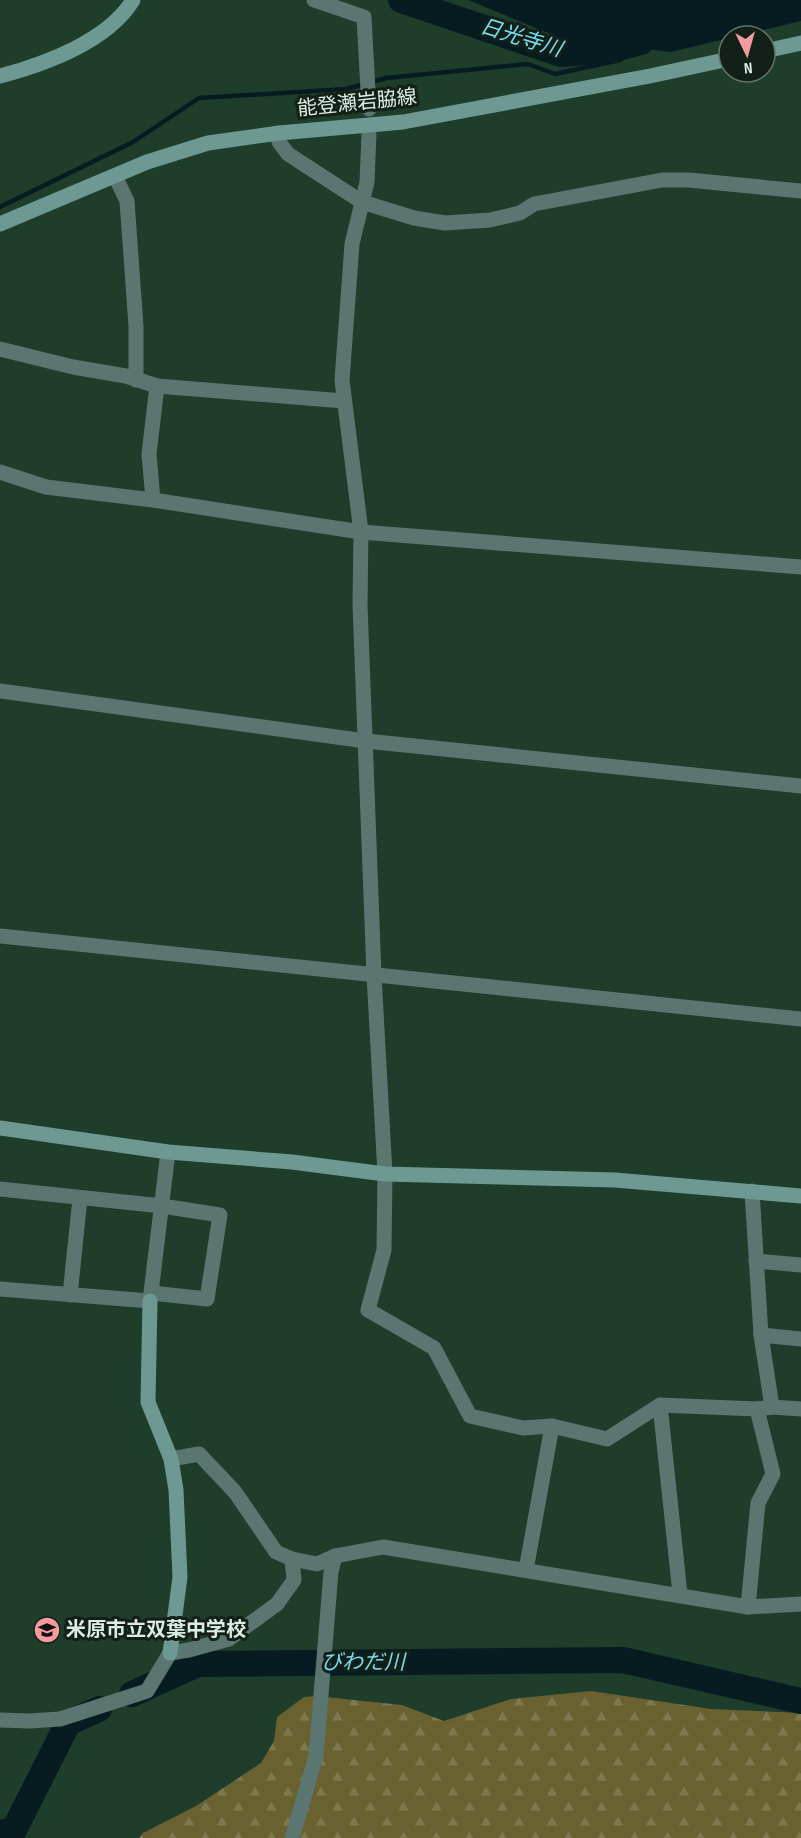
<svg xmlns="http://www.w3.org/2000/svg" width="801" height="1838" font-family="'Sofia Sans Condensed','Noto Sans JP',sans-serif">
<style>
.forest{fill:url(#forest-firs)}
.water{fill:#071c20}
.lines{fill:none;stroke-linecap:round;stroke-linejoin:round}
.stream{stroke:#071c20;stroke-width:4.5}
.river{stroke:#071c20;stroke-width:26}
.street{stroke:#5b7571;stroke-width:15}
.secondary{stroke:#6e9992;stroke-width:15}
.labels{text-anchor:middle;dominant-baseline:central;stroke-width:6;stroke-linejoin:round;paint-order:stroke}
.street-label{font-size:20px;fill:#dbede1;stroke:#132018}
.poi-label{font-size:20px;font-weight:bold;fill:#dbede1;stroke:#132018;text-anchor:start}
.water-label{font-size:21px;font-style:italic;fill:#77ddf2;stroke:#132018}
</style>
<defs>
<pattern id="forest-firs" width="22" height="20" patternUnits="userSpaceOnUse" patternTransform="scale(1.5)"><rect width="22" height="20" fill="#696130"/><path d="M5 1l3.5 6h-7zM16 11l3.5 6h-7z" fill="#7e784e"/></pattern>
</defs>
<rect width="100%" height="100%" fill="#1e3d2b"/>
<polygon class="forest" points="591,1691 711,1709 801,1713 801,1838 139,1838 143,1833 196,1806 261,1763 274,1741 277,1717 304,1697 316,1696 402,1705 444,1721 511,1699"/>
<polygon class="water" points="468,0 801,0 801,21 738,36 729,36 729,38 671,52 565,40"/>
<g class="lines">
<polyline class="stream" points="0,207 133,142 199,98 346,89 386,78 528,64 555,74 620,60 638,44"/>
<g class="river">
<polyline points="401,0 561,54 611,50 641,42 650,29"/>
<polyline points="132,1694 198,1664 623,1660 801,1701"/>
<polyline points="0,1833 14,1830 68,1723 99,1709"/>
</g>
<g class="street">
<polyline points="314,0 364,17 369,109"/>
<polyline points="279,133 279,142 288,154 362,202 414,218 445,223 490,220 520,213 534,204 662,180 689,180 801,191"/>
<polyline points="369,134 367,182 352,244 342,380 361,532 360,605 374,975 385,1174 384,1250 368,1310 434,1348 470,1416 523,1428 552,1426 607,1439 660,1405 757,1409 772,1407 801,1409"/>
<polyline points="115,176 127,201 136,326 136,380"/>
<polyline points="0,349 73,367 126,376 157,386 149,454 153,500"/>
<polyline points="157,386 344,401"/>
<polyline points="0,472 46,487 153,500 361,532 801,567"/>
<polyline points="0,691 366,741 801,786"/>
<polyline points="0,936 801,1019"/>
<polyline points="0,1189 162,1206 220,1215 207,1299 152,1293"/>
<polyline points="752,1191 761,1335 772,1407"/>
<polyline points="756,1261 801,1265"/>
<polyline points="0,1289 150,1301 168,1152"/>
<polyline points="70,1295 80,1198"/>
<polyline points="761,1335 801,1339"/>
<polyline points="660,1405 680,1594"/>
<polyline points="171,1459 199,1454 235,1492 276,1552 292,1559 317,1564 335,1556 383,1547 748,1607 801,1604"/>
<polyline points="526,1570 552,1426"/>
<polyline points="748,1607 758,1503 773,1474 757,1409"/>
<polyline points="0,1720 30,1721 60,1719 147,1691 170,1653 189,1650 229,1639 277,1604 294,1580 292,1559"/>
<polyline points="292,1838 316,1756 331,1572 335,1556"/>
</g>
<g class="secondary">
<polyline points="765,51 801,43"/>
<path d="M0,76C45,64 108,41 133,0"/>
<polyline points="0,224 147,162 208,143 279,133 403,122 650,76 729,59"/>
<polyline points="0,1128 168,1152 292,1162 385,1174 615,1180 801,1196"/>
<polyline points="150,1301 148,1402 171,1459 176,1490 180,1577 170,1653"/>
</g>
</g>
<defs>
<symbol id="school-disc" viewBox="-11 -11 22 22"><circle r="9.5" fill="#f49b9f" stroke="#132018"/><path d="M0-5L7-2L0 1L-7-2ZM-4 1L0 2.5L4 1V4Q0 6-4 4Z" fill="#111"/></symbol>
</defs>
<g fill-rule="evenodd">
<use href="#school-disc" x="32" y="1615" width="30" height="30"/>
</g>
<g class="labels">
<g class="street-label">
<text transform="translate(357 103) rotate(-6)">能登瀬岩脇線</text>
</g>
<g class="poi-label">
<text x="66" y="1630">米原市立双葉中学校</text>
</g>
<g class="water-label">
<text transform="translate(521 38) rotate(17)">日光寺川</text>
<text x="363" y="1662">びわだ川</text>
</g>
</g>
<g transform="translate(747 54) rotate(175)"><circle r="28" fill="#132018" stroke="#637268" stroke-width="1.5"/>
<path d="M0-4.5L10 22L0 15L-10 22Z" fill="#f49b9f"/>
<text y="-9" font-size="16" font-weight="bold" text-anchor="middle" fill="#dbede1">N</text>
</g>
</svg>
